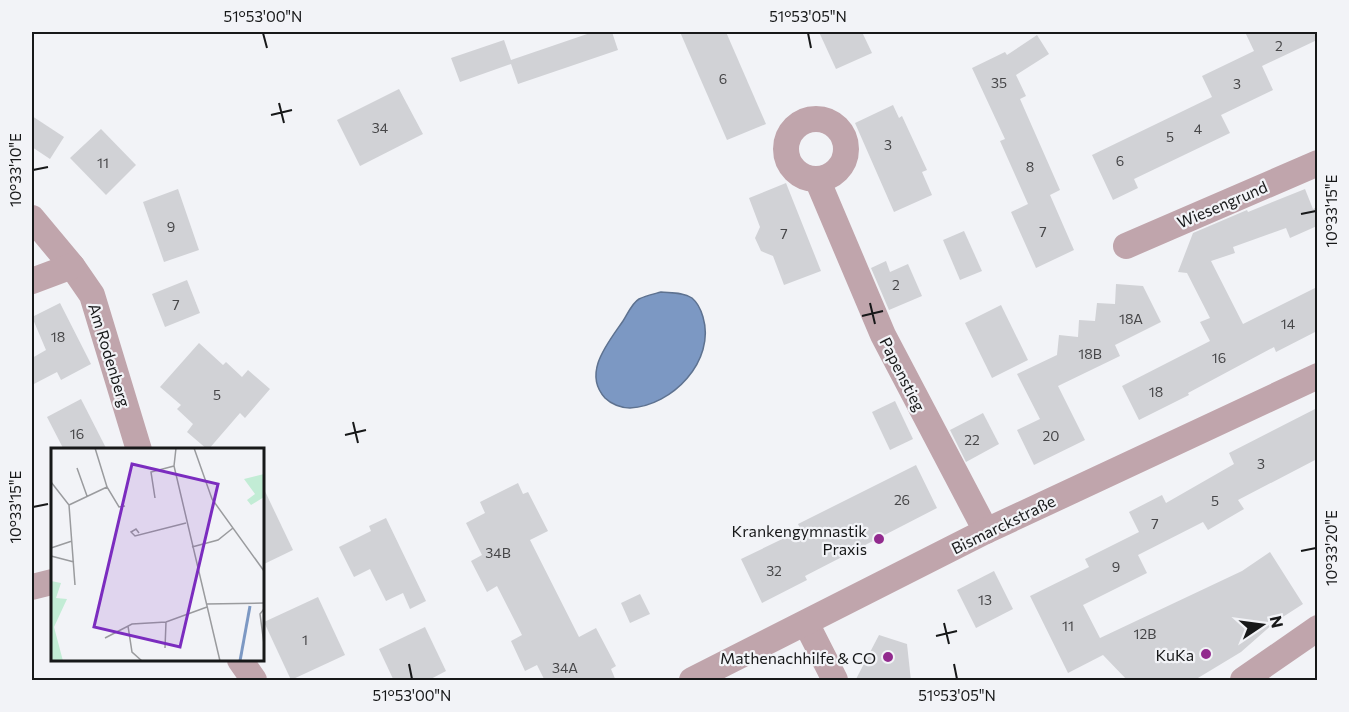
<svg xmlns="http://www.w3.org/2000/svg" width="1349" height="712" font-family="Commissioner,sans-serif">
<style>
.water{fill:#7c98c3;stroke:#5e7290;stroke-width:1.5}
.building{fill:#d1d2d6}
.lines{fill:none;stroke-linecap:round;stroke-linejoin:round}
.street{stroke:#c0a5ac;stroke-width:26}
.ticks{fill:none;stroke:#171819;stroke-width:2}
.poi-dot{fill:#922a8e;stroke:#f2f3f7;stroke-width:2}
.labels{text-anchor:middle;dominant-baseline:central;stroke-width:4.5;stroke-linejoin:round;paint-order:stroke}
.number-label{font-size:14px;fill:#464648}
.street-label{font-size:16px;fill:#171819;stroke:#f2f3f7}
.poi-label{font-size:16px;fill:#171819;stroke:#f2f3f7;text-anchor:end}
.inset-river{fill:none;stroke:#7c98c3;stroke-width:3}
.inset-road{fill:none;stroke:#9a9b9e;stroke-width:1.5}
.view{fill:#7b2cbf;fill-opacity:0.15;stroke:#7b2cbf;stroke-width:3}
.inset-edge{fill:none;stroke:#171819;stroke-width:3}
.neatline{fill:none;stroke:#171819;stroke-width:2}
.ticks-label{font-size:15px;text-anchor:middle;fill:#171819}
</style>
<rect width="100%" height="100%" fill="#f2f3f7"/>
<path class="water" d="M661,292C671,293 683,292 692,298C698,303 701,310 703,317C716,361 672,406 630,408C621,408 611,404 605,398C582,373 608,343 623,321C627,315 632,303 639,299C645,296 654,294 661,292Z"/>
<g class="building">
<polygon points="593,32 612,32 618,50 518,84 511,64 460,82 451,58 504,40 511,60"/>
<polygon points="680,32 726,32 766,124 727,140"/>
<polygon points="819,32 862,32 872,53 836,69"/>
<polygon points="1245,32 1317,32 1317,40 1262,66 1273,90 1221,115 1230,133 1134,179 1138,188 1113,200 1092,155 1212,97 1202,76 1254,51"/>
<polygon points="1037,35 1049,54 1016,75 1026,96 1020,99 1060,190 1050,195 1074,250 1036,268 1011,212 1028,204 1000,141 1005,139 972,68 1005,52 1007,55"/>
<polygon points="399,89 423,134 360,166 337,120"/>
<polygon points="893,105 899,118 902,116 927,170 922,172 932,195 894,212 855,123"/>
<polygon points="32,116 64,137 50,159 32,147"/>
<polygon points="101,129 136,165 106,195 70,158"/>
<polygon points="786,183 821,271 784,285 773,256 761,251 755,238 760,227 749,198"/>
<polygon points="178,189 199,250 164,262 143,202"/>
<polygon points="1305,189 1313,209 1317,207 1317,226 1290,238 1286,228 1233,247 1235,253 1211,261 1243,324 1317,287 1317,331 1276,352 1274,347 1188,393 1189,395 1139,420 1122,386 1210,341 1200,322 1210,318 1187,273 1178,272 1193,233 1247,210 1248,212"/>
<polygon points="964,231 982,271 960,280 943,240"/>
<polygon points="886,261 890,272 908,264 922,296 889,310 871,268"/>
<polygon points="187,280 200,313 165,327 152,294"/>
<polygon points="1116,284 1143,286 1161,322 1115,345 1120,356 1058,386 1085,440 1034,465 1017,430 1040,419 1017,374 1057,355 1059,335 1078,337 1079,320 1095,321 1097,303 1115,304"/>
<polygon points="60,303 91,364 61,380 57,372 32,385 32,358 46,350 32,317"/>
<polygon points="1001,305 1028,360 992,378 965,323"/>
<polygon points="199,343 223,365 226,362 242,377 248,370 270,389 245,418 240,413 208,450 187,432 193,424 177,409 181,405 160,387"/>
<polygon points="81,399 107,450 64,450 47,417"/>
<polygon points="895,401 913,439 890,450 872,412"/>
<polygon points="1317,408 1317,459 1238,500 1244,509 1208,530 1203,522 1138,555 1147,573 1083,605 1100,638 1242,571 1270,552 1303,604 1275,622 1241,652 1193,681 1128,681 1103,655 1068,673 1030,596 1089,567 1085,559 1139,532 1129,512 1162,495 1166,503 1234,464 1229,453"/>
<polygon points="983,413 999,444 966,462 950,430"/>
<polygon points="916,465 937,508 805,576 807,580 762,603 741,559 801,530 798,524"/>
<polygon points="518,483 523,494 528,492 548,531 530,540 579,637 596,628 616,666 611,669 616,681 545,681 537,665 525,671 511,641 522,635 497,586 487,592 471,561 482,555 466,523 485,513 480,502"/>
<polygon points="262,485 293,550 262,565"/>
<polygon points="386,518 426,601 410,609 403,593 386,601 370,569 354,577 339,547 371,531 369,526"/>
<polygon points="994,571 1013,609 976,628 957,590"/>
<polygon points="640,594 650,614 630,623 621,603"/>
<polygon points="318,597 345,655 291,680 264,622"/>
<polygon points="425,627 446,671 427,681 394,681 379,649"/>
<polygon points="879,635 907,644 911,681 855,681"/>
</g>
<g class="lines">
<g class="street">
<circle cx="816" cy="149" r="30"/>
<polyline points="817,179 883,335 986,531"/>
<polyline points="32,218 72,266 92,295 139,450"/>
<polyline points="1126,246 1318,163"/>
<polyline points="32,281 72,266"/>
<polyline points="32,587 52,582"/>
<polyline points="806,623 835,680"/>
<polyline points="240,660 254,680"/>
<polyline points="692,680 986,531 1318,376"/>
<polyline points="1243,680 1318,628"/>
</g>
</g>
<path class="ticks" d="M263,33L267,48M808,33L811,48M279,103L284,123M271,115L292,110M33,170L48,167M1301,214L1316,211M870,303L875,324M862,316L883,311M353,422L358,443M345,435L366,430M33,507L48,504M1301,551L1316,548M944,623L949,644M936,636L957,631M409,664L412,679M954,664L957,679"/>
<g class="poi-dot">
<circle cx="879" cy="539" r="6"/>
<circle cx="1206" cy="654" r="6"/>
<circle cx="888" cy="657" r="6"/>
</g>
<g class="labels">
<g class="number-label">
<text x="1279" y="45">2</text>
<text x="723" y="78">6</text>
<text x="999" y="82">35</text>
<text x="1237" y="83">3</text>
<text x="380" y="127">34</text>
<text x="1198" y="128">4</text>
<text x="1170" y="136">5</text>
<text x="888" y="144">3</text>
<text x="1120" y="160">6</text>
<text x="103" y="162">11</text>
<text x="1030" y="166">8</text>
<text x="171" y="226">9</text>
<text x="1043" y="231">7</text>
<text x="784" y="233">7</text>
<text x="896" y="284">2</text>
<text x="176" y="304">7</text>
<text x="1131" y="318">18A</text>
<text x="1288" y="323">14</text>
<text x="58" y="336">18</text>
<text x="1090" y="353">18B</text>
<text x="1219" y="357">16</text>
<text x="1156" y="391">18</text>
<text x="217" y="394">5</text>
<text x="77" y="433">16</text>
<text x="1051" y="435">20</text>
<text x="972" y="439">22</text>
<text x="1261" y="463">3</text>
<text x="902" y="499">26</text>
<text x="1215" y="500">5</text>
<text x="1155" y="523">7</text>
<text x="498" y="552">34B</text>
<text x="1116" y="566">9</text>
<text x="774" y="570">32</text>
<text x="985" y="599">13</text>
<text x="1068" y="625">11</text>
<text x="1145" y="633">12B</text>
<text x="305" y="639">1</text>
<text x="565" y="667">34A</text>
</g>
<g class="street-label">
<text transform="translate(1222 204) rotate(-23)">Wiesengrund</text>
<text transform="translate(110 355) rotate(73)">Am Rodenberg</text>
<text transform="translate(903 374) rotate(63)">Papenstieg</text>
<text transform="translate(1003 524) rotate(-26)">Bismarckstraße</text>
</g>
<g class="poi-label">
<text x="867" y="530">Krankengymnastik<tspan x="867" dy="18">Praxis</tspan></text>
<text x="1194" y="654">KuKa</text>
<text x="876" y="657">Mathenachhilfe &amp; CO</text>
</g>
</g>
<g transform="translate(51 448)">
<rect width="213" height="213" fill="#f2f3f7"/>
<path d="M213,26V49L200,57L196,52L204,46L193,31ZM0,133L10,135L5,150L16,151L3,179L12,213H0Z" fill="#c2ecd5"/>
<path class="inset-river" d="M189,213L199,158"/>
<path class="inset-road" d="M44,0L56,39L68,59L74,58M125,0L123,18L169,213M143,0L161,51L213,123M26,20L36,48M0,34L18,57L24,137M104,50L100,24L123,18M18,57L56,39M88,85L85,81L80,84L84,88L135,75M141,99L167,92L182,80M0,100L21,93M0,108L23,114M155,156L213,155M213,161L209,166L213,196M77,178L81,204L91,213M54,190L81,176L115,174L156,159M114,200L115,174"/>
<path class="view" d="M81,16L167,36L129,199L43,179Z"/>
<rect width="213" height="213" class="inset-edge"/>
</g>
<rect width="1349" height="712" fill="none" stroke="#f2f3f7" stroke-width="66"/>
<g transform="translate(1262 625) rotate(77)" stroke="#f2f3f7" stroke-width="4.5" paint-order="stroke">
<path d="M0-4.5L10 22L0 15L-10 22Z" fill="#171819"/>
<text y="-9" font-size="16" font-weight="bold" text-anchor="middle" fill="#171819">N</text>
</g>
<rect x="33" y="33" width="1283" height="646" class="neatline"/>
<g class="ticks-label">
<text x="263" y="22">51°53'00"N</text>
<text x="808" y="22">51°53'05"N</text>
<text transform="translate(16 170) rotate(-90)" y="5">10°33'10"E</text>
<text transform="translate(1332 211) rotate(-90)" y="5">10°33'15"E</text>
<text transform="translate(16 507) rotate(-90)" y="5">10°33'15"E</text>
<text transform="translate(1332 548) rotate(-90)" y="5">10°33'20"E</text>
<text x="412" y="701">51°53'00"N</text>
<text x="957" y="701">51°53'05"N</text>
</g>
</svg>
